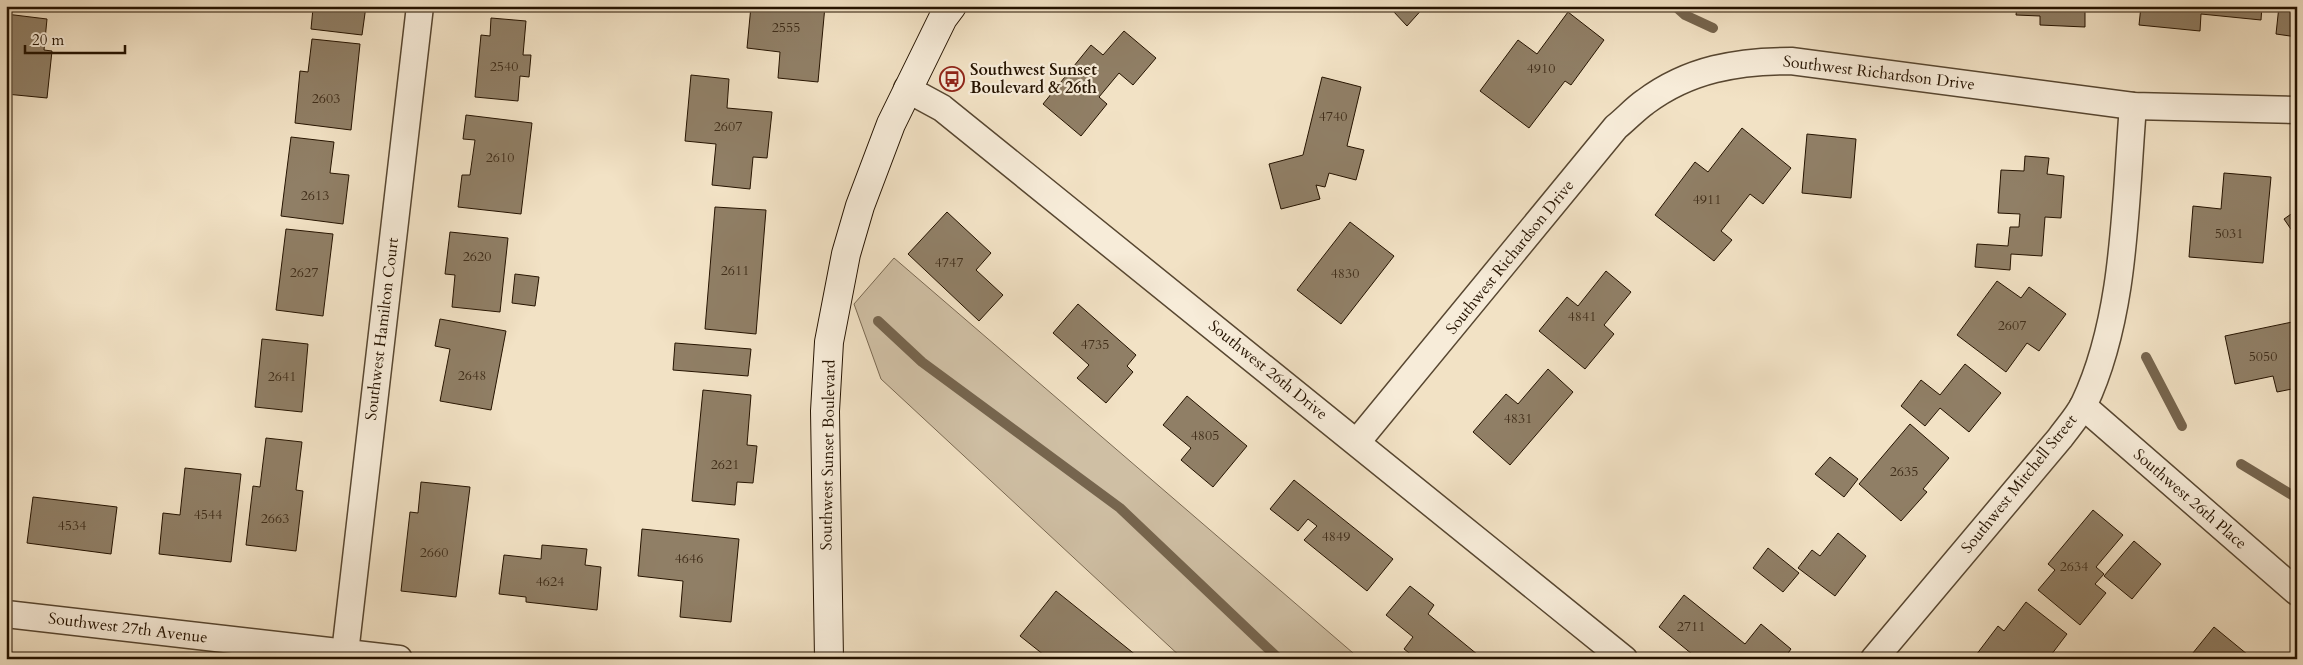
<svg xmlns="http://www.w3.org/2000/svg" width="2303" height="665" font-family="Cardo,serif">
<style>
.green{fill:#cfbfa4;stroke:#7a6952}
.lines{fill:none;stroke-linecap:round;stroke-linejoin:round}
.stream{stroke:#76654e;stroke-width:10}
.building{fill:#907f66;stroke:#251300}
.street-casing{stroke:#584731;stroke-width:29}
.secondary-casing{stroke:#251300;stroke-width:30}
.street{stroke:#f7ecd9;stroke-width:26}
.secondary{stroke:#f7ecd9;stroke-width:28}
.labels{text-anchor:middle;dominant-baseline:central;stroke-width:4.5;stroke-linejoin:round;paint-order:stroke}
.number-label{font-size:14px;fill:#402e1a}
.poi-label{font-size:16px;font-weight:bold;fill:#251300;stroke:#f7ecd9;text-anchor:start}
.street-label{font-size:16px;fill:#251300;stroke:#f7ecd9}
</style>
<rect width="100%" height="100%" fill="#f2e2c5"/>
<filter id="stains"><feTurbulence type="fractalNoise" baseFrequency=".004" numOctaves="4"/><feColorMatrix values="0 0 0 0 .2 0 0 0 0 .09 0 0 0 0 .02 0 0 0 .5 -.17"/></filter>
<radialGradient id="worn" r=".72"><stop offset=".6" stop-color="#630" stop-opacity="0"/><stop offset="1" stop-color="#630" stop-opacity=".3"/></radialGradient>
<polygon class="green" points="894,258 1360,659 1183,659 881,379 854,304"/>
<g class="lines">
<g class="stream">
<polyline points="1675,6 1685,15 1713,28"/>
<polyline points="878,321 922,362 1120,508 1279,659"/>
<polyline points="2146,357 2182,426"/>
<polyline points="2241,464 2297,498"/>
</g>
</g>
<g class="building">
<polygon points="296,6 366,6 362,35 311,29 313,8"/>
<polygon points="751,6 825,6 818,82 778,78 780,52 747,48"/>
<polygon points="1397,6 1425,6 1407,26 1393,11"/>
<polygon points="1913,6 1953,6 1952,10"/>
<polygon points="2017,6 2085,6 2085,27 2040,25 2040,16 2016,15"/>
<polygon points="2141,6 2262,6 2261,20 2201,14 2200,31 2139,25"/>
<polygon points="2279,6 2297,6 2297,37 2276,34"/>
<polygon points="1568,12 1604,40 1571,85 1565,81 1529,128 1480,91 1518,40 1537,54"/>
<polygon points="6,14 47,19 44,50 52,51 47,98 6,94"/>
<polygon points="491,18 526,21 523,55 531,55 529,77 520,76 518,101 475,97 481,35 490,36"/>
<polygon points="1124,31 1156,58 1133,85 1119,73 1099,97 1107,104 1081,136 1043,104 1091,45 1103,55"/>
<polygon points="312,39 360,44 351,130 295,123 300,71 308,72"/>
<polygon points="691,75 729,79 727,108 772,112 767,158 753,157 750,189 712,185 716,144 685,141"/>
<polygon points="1322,77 1361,87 1347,146 1364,150 1356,180 1329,173 1325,187 1316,185 1320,199 1281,209 1269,164 1303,155"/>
<polygon points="466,115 532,123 521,214 458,207 462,175 470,175 475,140 463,139"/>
<polygon points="1742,128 1791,168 1763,204 1750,194 1721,231 1732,240 1714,261 1655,215 1695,162 1708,172"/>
<polygon points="1807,134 1856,139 1851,198 1802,193"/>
<polygon points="291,137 334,142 330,173 349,175 343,224 281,216"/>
<polygon points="2025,156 2049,158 2047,174 2064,176 2061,218 2045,217 2042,256 2011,254 2010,270 1975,267 1977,244 2008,246 2010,227 2019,227 2020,214 1998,213 2001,170 2024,171"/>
<polygon points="2224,173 2271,177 2263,263 2189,257 2193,206 2221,209"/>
<polygon points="715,207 766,210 756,334 705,329"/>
<polygon points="2297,210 2297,238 2284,219"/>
<polygon points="947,212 991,253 976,270 1003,295 979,321 908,254"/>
<polygon points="1350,222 1394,256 1341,324 1297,290"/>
<polygon points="286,229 333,234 323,316 276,310"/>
<polygon points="450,232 508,238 500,312 452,307 455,275 445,274"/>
<polygon points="1606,271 1631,292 1604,325 1614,334 1585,369 1539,331 1567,297 1578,306"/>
<polygon points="515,274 539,277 535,306 512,303"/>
<polygon points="1997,281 2021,298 2029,287 2066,314 2039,351 2027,343 2006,372 1957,335"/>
<polygon points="1078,304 1136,355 1127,366 1133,372 1106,403 1077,378 1089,365 1053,333"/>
<polygon points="440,319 506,331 491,410 440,401 450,349 435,346"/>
<polygon points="2297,321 2297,388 2277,392 2273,376 2235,384 2225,336"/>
<polygon points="262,339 308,344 302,412 255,407"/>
<polygon points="675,343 751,349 748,376 673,370"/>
<polygon points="1965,364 2001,393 1969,432 1940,408 1925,426 1901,406 1921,380 1940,395"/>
<polygon points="1548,369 1573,392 1510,465 1473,432 1506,394 1518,404"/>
<polygon points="703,390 751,395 747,445 757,446 753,483 737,482 735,505 692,501"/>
<polygon points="1187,396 1247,446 1213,487 1181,460 1191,448 1163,425"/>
<polygon points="1910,424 1949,458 1923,489 1927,492 1901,521 1859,484"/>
<polygon points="266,438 302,442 296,490 303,491 296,551 246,545 253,486 260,487"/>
<polygon points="1830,457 1858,479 1844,497 1815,474"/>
<polygon points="185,468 241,474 231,562 159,554 163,513 180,515"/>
<polygon points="1294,480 1393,559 1367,591 1304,540 1317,526 1308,519 1298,531 1270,509"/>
<polygon points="421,482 470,487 456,597 401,591 410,512 418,513"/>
<polygon points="33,497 117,507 111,554 27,543"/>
<polygon points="2093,510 2123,535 2096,567 2104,574 2095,584 2106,593 2080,625 2038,590 2055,570 2048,564"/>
<polygon points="642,529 739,539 731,622 680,617 683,581 638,576"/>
<polygon points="1838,533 1866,556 1835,596 1798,568 1812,550 1820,556"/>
<polygon points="2134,541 2161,564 2132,599 2104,576"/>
<polygon points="542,545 587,549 585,565 601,567 597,610 526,602 526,597 499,594 504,555 541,559"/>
<polygon points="1768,548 1799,573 1783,592 1753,568"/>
<polygon points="1410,586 1434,605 1428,614 1483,659 1417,659 1404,649 1413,637 1386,615"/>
<polygon points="1056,591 1137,656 1134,659 1049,659 1020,636"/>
<polygon points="1684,595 1745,644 1761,624 1791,649 1784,659 1698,659 1659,627"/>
<polygon points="2026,602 2067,634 2048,659 1973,659 1998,626 2004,631"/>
<polygon points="2214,627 2253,659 2188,659"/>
</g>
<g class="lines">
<defs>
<g id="street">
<polyline points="907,89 942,108 1624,659"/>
<polyline points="2083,406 2297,592"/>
<path d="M1357,442L1616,127C1626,119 1635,109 1645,102C1689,69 1738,61 1791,61L2133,106L2297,110"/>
<polyline points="6,614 399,659"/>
<polyline points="345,653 420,6"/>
<path d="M1874,659L2060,438C2068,427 2078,416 2084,404C2126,316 2125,202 2133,106"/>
</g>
<polyline id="secondary" points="829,659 825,411 829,342 846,254 860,206 891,124 943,18 952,6"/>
</defs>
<use href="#street" class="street-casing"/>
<use href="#secondary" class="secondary-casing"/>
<use href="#street" class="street"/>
<use href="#secondary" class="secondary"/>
</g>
<defs>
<symbol id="bus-ring" viewBox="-11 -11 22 22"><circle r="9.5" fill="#f7ecd9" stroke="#8f2418" stroke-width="1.5"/><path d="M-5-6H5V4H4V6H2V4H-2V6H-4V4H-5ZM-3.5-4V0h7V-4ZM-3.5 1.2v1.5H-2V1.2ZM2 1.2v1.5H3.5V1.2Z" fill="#8f2418"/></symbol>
</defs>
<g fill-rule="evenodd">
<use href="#bus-ring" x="938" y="65" width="28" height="28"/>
</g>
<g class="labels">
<g class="number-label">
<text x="786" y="27">2555</text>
<text x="504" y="66">2540</text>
<text x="1541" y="68">4910</text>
<text x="326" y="98">2603</text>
<text x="1333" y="116">4740</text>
<text x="728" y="126">2607</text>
<text x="500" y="157">2610</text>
<text x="315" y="195">2613</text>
<text x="1707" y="199">4911</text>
<text x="2229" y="233">5031</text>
<text x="477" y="256">2620</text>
<text x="949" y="262">4747</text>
<text x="735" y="270">2611</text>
<text x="304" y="272">2627</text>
<text x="1345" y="273">4830</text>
<text x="1582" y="316">4841</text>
<text x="2012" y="325">2607</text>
<text x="1095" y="344">4735</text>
<text x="2263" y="356">5050</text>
<text x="472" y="375">2648</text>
<text x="282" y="376">2641</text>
<text x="1518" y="418">4831</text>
<text x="1205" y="435">4805</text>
<text x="725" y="464">2621</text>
<text x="1904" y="471">2635</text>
<text x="208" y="514">4544</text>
<text x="275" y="518">2663</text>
<text x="72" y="525">4534</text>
<text x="1336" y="536">4849</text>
<text x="434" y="552">2660</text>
<text x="689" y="558">4646</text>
<text x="2074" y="566">2634</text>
<text x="550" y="581">4624</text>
<text x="1691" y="626">2711</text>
</g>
<g class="poi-label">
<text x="970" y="70">Southwest Sunset<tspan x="970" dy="18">Boulevard &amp; 26th</tspan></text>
</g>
<g class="street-label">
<text transform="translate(1879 73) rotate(7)">Southwest Richardson Drive</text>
<text transform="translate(1510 257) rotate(-51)">Southwest Richardson Drive</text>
<text transform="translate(382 329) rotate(-83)">Southwest Hamilton Court</text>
<text transform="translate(1268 370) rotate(39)">Southwest 26th Drive</text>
<text transform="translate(828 455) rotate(-89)">Southwest Sunset Boulevard</text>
<text transform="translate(2019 484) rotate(-51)">Southwest Mitchell Street</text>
<text transform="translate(2190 499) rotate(41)">Southwest 26th Place</text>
<text transform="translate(128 628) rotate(7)">Southwest 27th Avenue</text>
</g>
</g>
<rect width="2303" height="665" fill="none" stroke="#f2e2c5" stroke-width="25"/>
<rect x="8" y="8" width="2288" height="650" fill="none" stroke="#251300" stroke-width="2.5"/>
<rect x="12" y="12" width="2278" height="640" fill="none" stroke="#251300"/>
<path d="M25 45v8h100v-8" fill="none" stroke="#251300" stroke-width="2.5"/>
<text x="32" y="45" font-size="15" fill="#251300" stroke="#f7ecd9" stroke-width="4" paint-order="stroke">20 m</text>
<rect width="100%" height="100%" filter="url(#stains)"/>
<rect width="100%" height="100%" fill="url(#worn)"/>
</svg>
